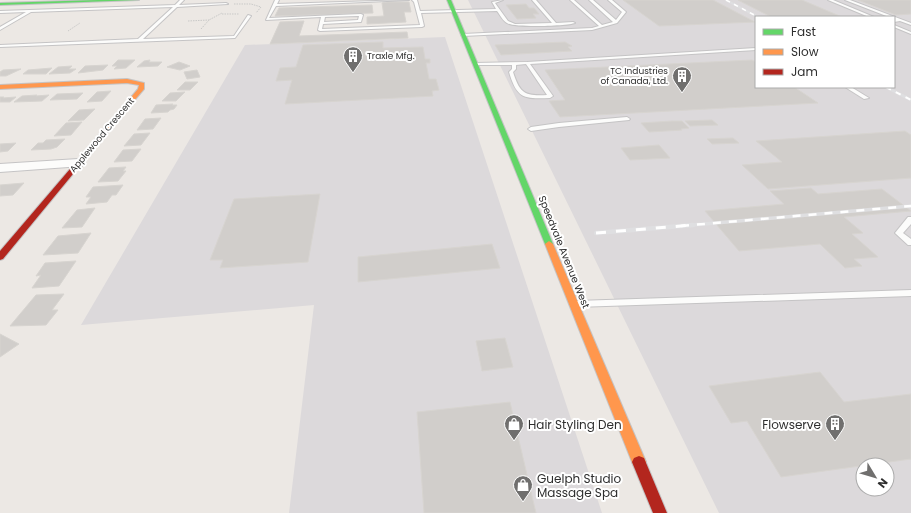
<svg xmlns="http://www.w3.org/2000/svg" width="911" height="513" font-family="Poppins,sans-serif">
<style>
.industrial{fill:#dcd9db;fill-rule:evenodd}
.building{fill:#d1cecb;stroke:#d7d4d0}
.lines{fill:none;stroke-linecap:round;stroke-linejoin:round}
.lane-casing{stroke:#c5c4c5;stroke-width:2}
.street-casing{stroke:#c5c4c5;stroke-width:2}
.fast-casing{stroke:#c5c4c5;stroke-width:2}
.slow-casing{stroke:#c5c4c5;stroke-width:2}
.jam-casing{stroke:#c5c4c5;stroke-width:2}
.path{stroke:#c9c9c8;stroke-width:1;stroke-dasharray:1.5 1;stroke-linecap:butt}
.lane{fill:#fcfcfb;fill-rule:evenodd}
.street{fill:#fcfcfb;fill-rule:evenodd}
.fast{fill:#63d668;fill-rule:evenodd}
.slow{fill:#ff974d;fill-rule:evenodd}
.jam{fill:#b3261e;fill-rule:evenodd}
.rail-far3-casing{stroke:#dfdfe1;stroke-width:2}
.rail-far2-casing{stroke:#dfdfe1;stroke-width:3}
.rail-far1-casing{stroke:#dfdfe1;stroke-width:3.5}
.rail-casing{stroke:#dfdfe1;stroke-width:4.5}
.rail-far3{stroke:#fff;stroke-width:1.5;stroke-dasharray:4.5;stroke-linecap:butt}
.rail-far2{stroke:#fff;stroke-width:2;stroke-dasharray:5.5;stroke-linecap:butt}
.rail-far1{stroke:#fff;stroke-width:2.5;stroke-dasharray:8;stroke-linecap:butt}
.rail{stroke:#fff;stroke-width:3;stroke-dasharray:10;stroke-linecap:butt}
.labels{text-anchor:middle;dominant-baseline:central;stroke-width:4;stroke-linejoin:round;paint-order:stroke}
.far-poi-label{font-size:9px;fill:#2e2e2e;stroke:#fff;text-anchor:start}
.far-street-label{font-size:9px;fill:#2e2e2e;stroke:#fff}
.street-label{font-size:10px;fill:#2e2e2e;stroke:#fff}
.near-poi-label{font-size:12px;fill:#2e2e2e;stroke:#fff;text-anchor:start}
</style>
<rect width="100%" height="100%" fill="#ece8e4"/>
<g class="industrial">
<path d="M468,0H911V513H719ZM756,17H894V87H756ZM863,465H887V489H863Z"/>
<polygon points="445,37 602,513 289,513 314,305 81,325 245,45"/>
</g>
<g class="building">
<polygon points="623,0 713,0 755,22 659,26"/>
<polygon points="738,0 802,0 842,17 771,17"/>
<polygon points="858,0 911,0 911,14 896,15"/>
<polygon points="387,2 409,2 411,12 404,12 406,22 367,24 367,17 384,16 382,3"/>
<polygon points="526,4 529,8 534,8 539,14 533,14 536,18 517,19 506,5"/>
<polygon points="372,5 373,13 275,16 279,8"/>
<polygon points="304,21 299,36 407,32 408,38 270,44 280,22"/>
<polygon points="383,42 383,48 423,47 425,59 430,59 430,63 426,63 429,79 436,79 439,90 432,91 433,96 285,104 292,80 276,81 280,68 296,67 303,45"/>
<polygon points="565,42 572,46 568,47 572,51 501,55 495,45"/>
<polygon points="118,60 135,60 126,68 114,69 117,66 112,66"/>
<polygon points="150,60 149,62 162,62 158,66 137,67 144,61"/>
<polygon points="752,60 756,62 756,87 794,87 818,103 560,117 549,101 565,100 545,70"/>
<polygon points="179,62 190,66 180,70 167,67"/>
<polygon points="108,65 103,70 78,73 85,66"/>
<polygon points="72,66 69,69 76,69 70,73 49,74 58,67"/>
<polygon points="52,68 46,74 23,74 28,70"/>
<polygon points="21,69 6,76 0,76 0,72 3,70"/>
<polygon points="197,70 200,77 187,79 184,72"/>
<polygon points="185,82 198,82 190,90 177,90"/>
<polygon points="111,91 102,101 87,102 97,92"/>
<polygon points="185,92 176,101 162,101 170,93"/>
<polygon points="83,93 77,99 50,100 57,94"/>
<polygon points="37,95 36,96 49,95 42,101 14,102 22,96"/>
<polygon points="0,97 4,97 3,98 16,97 10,102 0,102"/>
<polygon points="173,104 172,105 177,105 174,109 170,110 168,112 151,113 156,105"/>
<polygon points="95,109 84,120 68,121 79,110"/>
<polygon points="161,118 153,129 137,130 145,119"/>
<polygon points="712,120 718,125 690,126 685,121"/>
<polygon points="673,121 682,121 689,128 681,129 682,130 649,132 641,123"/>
<polygon points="82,122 71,135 54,136 66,123"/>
<polygon points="905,131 911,135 911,178 768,189 742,165 782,162 756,141"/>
<polygon points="150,133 141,145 124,146 134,134"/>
<polygon points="733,138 739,143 712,144 707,139"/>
<polygon points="65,139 57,147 51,149 31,150 38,143 43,143 46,140"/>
<polygon points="16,143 8,151 0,152 0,144"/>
<polygon points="659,145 670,158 630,160 621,148"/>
<polygon points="141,149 132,161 114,162 123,150"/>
<polygon points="126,167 123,171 126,171 118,181 98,182 109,168"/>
<polygon points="24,183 13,195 0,196 0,185"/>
<polygon points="123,185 116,195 112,195 107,202 86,204 91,197 86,197 93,187"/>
<polygon points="811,188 818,194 882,189 911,211 844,217 863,233 852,234 878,257 854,259 862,266 845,268 820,244 739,251 705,211 784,204 770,191"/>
<polygon points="320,194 308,262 220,268 223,260 210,260 234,199"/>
<polygon points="95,208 82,227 62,228 77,210"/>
<polygon points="91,233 78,253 43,255 58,236"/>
<polygon points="492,244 500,268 358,282 358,257"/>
<polygon points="76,261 59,286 32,288 41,275 36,276 45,263"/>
<polygon points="64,294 52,310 58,310 46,325 10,326 36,295"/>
<polygon points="0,334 19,344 0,357"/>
<polygon points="505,338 513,367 482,371 476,341"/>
<polygon points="820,372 844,402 911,394 911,459 781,477 747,421 731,423 709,386"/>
<polygon points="510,402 536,513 424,513 417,412"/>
</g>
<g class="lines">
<defs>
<g id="lane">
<polygon points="180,0 184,0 179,5 226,3 228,4 177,7 143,39 234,36 248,15 251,16 235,38 0,47 0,45 138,39 173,7 31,12 0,30 0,27 26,12 0,13 0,11 175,5"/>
<path d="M275,0H279L277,4L409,0L276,6L269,18L361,14L363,15L361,22L323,24L322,29L420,25L414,2L412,0H417L420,11L496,9L492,2L503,0L495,3L508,21L515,24L552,23L532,0H536L556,23L573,22L575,23C567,26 514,28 507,23C503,21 500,15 497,11L421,13L424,26L422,27L320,31L318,30L321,17L266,20ZM359,16L358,20L324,22L325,17Z"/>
<polygon points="570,0 574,0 602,25 613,22 589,0 593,0 616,20 622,12 608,0 612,0 626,12 617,23 592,30 463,36 461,35 463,34 592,28 599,26"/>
<polygon points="828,0 833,0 874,17 869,17"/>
<polygon points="845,0 850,0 911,23 911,25 900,21 894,22 894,20 895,20 894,17 889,17"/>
<polygon points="894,25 911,32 911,34 894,27"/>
<path d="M756,48V50L530,64L553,96L550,98C524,99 517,99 509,72L512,69V65H475L473,64L475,63L527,62ZM526,64L547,95C525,96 520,94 513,72L516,69V65Z"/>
<polygon points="845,87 851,87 869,98 864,99"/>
<polygon points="627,117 630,119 629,120 559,127 531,131 528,129 531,127 559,123"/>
<polygon points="908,217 911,217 911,224 903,233 911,239 911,245 908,245 895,233"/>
<polygon points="911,290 911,296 576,307 573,306 572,304 573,302 576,301"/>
</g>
<polygon id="street" points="78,159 82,160 84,163 82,166 0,172 0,164"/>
<g id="fast">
<polygon points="98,0 139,0 0,5 0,3"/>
<polygon points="447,0 451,0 553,244 552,246 549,247 545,244"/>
</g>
<g id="slow">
<polygon points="127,79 144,83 144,89 109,130 107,131 104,129 105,128 138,89 139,85 127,83 0,89 0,85"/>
<polygon points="549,241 553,244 646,462 644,466 639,468 634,466 632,462 545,244"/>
</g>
<g id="jam">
<polygon points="105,128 110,129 3,259 0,260 0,251"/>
<polygon points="639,456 644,458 667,513 653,513 632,462 634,458"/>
</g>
</defs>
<use href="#lane" class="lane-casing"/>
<use href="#street" class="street-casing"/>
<use href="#fast" class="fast-casing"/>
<use href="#slow" class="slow-casing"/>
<use href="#jam" class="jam-casing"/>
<g class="path">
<polyline points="234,4 251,4 261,7 256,13"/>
<polyline points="222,14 239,14"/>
<polyline points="188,21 209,20"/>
<polyline points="201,29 209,20 222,13"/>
<polyline points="68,31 80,23"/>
</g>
<use href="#lane" class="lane"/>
<use href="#street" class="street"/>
<use href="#fast" class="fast"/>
<use href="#slow" class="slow"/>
<use href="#jam" class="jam"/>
<defs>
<polyline id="rail-far3" points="726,0 758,17"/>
<polyline id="rail-far2" points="886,87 911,100"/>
<polyline id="rail-far1" points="681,226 911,206"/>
<polyline id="rail" points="596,233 693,225"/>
</defs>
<use href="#rail-far3" class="rail-far3-casing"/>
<use href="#rail-far2" class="rail-far2-casing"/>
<use href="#rail-far1" class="rail-far1-casing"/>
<use href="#rail" class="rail-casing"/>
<use href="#rail-far3" class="rail-far3"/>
<use href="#rail-far2" class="rail-far2"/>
<use href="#rail-far1" class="rail-far1"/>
<use href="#rail" class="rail"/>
</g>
<defs>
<symbol id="building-pin" viewBox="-11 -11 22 30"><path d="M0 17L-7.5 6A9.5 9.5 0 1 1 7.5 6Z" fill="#706f6e" stroke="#fff"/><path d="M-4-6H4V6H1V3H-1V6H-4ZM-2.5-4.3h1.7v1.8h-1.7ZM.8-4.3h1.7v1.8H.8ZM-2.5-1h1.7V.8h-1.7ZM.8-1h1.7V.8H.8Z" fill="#fff"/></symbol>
<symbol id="shop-pin" viewBox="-11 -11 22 30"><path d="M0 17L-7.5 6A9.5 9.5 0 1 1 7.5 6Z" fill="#706f6e" stroke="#fff"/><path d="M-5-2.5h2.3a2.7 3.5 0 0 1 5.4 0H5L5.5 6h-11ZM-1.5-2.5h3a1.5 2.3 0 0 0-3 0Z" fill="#fff"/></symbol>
</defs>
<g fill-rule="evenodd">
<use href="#building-pin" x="342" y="45" width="22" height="30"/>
<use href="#building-pin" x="671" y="65" width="22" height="30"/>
<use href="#shop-pin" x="503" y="413" width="22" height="30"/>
<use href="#building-pin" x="824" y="413" width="22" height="30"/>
<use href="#shop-pin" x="512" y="474" width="22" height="30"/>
</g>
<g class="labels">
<g class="far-poi-label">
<text x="367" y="56">Traxle Mfg.</text>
<text x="668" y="71" text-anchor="end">TC Industries<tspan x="668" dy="10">of Canada, Ltd.</tspan></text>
</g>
<g class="far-street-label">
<text transform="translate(102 135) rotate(-50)">Applewood Crescent</text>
</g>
<g class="street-label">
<text transform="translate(564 252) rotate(68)">Speedvale Avenue West</text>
</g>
<g class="near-poi-label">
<text x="528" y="424">Hair Styling Den</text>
<text x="821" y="424" text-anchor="end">Flowserve</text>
<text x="537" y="478">Guelph Studio<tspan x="537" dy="14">Massage Spa</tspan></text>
</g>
</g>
<rect x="755" y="16" width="140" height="72" fill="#ffffff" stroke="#ababab"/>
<rect x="763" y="29" width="20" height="6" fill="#63d668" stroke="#ababab"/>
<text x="791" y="36" font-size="12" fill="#2e2e2e">Fast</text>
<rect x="763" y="49" width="20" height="6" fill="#ff974d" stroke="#ababab"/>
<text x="791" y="56" font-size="12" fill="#2e2e2e">Slow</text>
<rect x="763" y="69" width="20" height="6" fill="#b3261e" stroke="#ababab"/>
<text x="791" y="76" font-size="12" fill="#2e2e2e">Jam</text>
<g transform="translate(875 477) rotate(128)"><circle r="19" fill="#ffffff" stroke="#ababab"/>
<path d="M0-3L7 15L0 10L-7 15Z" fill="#706f6e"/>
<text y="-6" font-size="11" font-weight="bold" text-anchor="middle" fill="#2e2e2e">N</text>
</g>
</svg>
